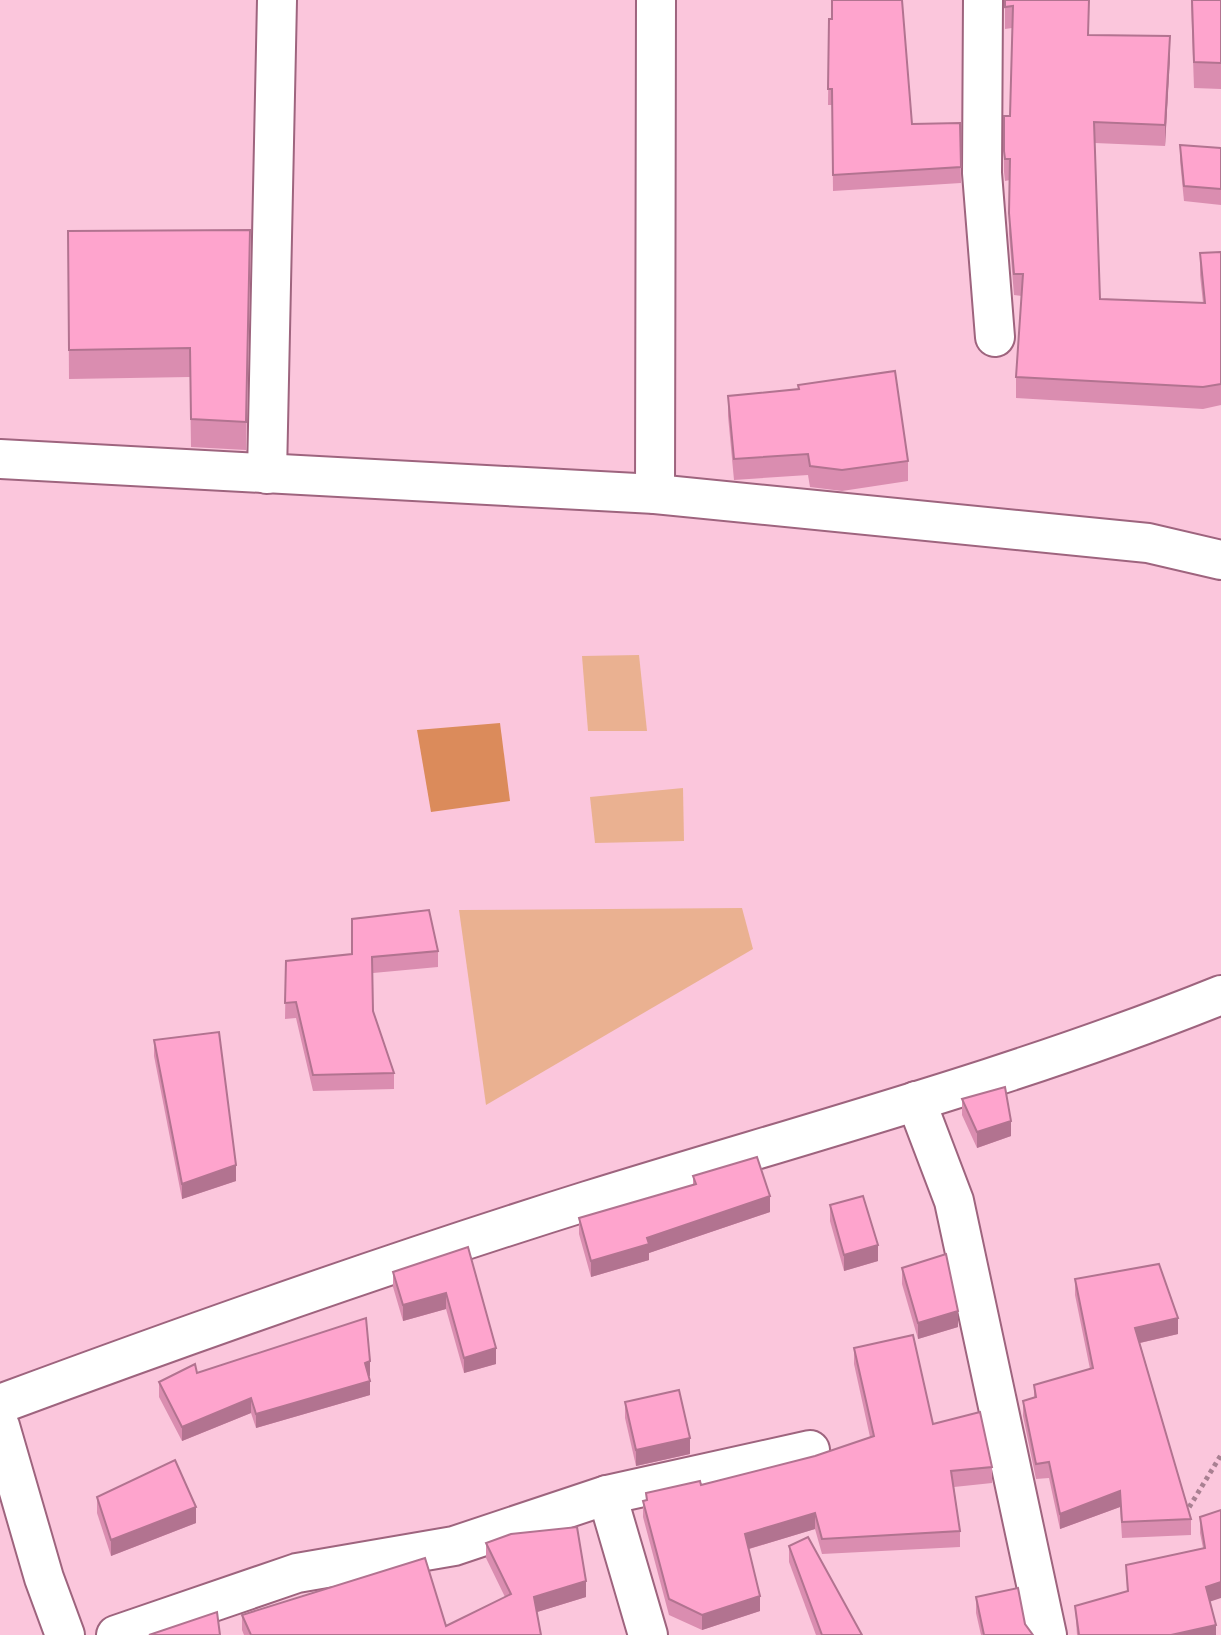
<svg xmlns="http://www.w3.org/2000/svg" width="1221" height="1635" font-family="'Fira Sans',sans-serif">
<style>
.green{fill:#eab191}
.forest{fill:#db8b5b}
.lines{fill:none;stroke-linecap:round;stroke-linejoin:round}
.street-casing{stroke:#9e647e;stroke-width:42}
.path{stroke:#a98092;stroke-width:5;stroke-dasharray:4 4;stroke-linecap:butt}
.street{stroke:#fff;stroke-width:38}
.wall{fill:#da8db0}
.shaded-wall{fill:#b27390}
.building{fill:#fea4cd;stroke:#b27390;stroke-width:2}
</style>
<rect width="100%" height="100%" fill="#fbc6dc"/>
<g class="green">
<polygon points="639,655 647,731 588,731 582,656"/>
<polygon points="683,788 684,841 595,843 590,797"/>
<polygon points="742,908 753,949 486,1105 459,910"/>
</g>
<polygon class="forest" points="500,723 510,801 431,812 417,730"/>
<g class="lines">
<defs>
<g id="street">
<polyline points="983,0 982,173 995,337"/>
<polyline points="0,459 655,494 1148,543 1221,560"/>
<polyline points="267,474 277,0"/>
<polyline points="655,494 656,0"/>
<polyline points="916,1101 954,1201 1047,1635"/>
<path d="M0,1404C194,1332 389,1263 587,1201C799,1135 1015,1078 1221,995"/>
<polyline points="0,1426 44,1578 65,1635"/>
<polyline points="607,1495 648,1635"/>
<polyline points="116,1635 297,1573 454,1546 607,1495 810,1450"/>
</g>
</defs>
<use href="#street" class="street-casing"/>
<polyline class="path" points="1185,1514 1221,1455"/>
<use href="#street" class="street"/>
</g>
<g class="wall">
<polygon points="831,0 902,0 912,124 960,123 961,183 833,191 832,105 828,105 829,19 832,19"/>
<polygon points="1005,0 1089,0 1088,35 1170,57 1165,146 1095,143 1100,299 1203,303 1200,275 1200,253 1221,252 1221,405 1203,409 1016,398 1016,377 1022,296 1014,295 1009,234 1010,180 1005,181 1004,172 1004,116 1010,116 1012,28 1005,29"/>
<polygon points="1191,0 1221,0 1221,89 1194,88"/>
<polygon points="1180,145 1221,148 1221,205 1184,201 1180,161"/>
<polygon points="68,231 250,258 246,450 191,447 190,377 69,379"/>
<polygon points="728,396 908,461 908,481 842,491 810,487 808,475 734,480 728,416"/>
<polygon points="438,951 438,967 373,973 373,1011 394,1073 394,1089 313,1091 296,1018 285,1019 286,961"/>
<polygon points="154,1040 236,1181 182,1199 154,1056"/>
<polygon points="962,1099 1011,1136 977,1148 962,1115"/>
<polygon points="693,1176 770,1212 649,1253 649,1260 591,1277 579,1234 579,1218 693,1185"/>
<polygon points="830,1205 878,1261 844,1271 830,1221"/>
<polygon points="468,1247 496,1364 464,1373 446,1309 403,1321 393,1287 393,1272"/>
<polygon points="902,1268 958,1327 918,1339 902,1284"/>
<polygon points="1075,1279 1178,1334 1140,1343 1191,1519 1191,1535 1122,1538 1120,1507 1060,1529 1049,1478 1036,1479 1023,1416 1023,1401 1034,1398 1034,1385 1090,1369 1075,1295"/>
<polygon points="854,1348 933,1424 992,1467 992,1483 954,1487 960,1531 960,1547 822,1554 815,1529 749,1549 760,1611 702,1630 669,1615 643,1517 643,1501 646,1500 646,1493 701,1485 815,1456 870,1437 854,1364"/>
<polygon points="197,1373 370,1376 369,1376 370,1395 256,1428 251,1413 182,1441 159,1397 159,1382"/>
<polygon points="625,1402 690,1454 636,1466 625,1418"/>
<polygon points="97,1497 196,1523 111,1556 97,1513"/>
<polygon points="1221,1510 1210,1602 1216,1635 1077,1635 1075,1606 1127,1591 1126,1565 1203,1548 1200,1533 1200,1517"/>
<polygon points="486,1543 586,1597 537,1612 541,1635 244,1635 242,1630 242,1615 446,1626 505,1597 486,1558"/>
<polygon points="789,1546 862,1635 816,1635 789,1562"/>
<polygon points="976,1597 1025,1624 1033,1635 981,1635 976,1613"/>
</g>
<g class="shaded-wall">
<polygon points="1170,36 1170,57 1165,146 1165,125"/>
<polygon points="1011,1121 1011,1136 977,1148 977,1132"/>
<polygon points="236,1165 236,1181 182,1199 182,1184"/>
<polygon points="770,1196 770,1212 649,1253 649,1260 591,1277 591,1261 647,1238"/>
<polygon points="878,1245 878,1261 844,1271 844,1255"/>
<polygon points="446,1293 446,1309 403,1321 403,1305"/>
<polygon points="958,1311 958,1327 918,1339 918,1323"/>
<polygon points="1178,1318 1178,1334 1135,1344 1135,1328"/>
<polygon points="496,1348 496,1364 464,1373 464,1358"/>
<polygon points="370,1361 370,1376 365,1378 365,1363"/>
<polygon points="370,1381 370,1395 256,1428 256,1414"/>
<polygon points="251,1398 251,1413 182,1441 182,1427"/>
<polygon points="690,1438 690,1454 636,1466 636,1450"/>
<polygon points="1120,1491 1120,1507 1060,1529 1060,1514"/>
<polygon points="196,1507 196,1523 111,1556 111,1540"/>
<polygon points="815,1513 815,1529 745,1550 745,1534"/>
<polygon points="586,1581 586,1597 534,1613 534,1597"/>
<polygon points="1221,1582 1221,1598 1206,1603 1206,1587"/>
<polygon points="760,1596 760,1611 702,1630 702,1615"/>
<polygon points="1216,1625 1216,1635 1171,1635"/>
</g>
<g class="building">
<polygon points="832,0 902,0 912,124 960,123 961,167 833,175 832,89 828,89 829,19 832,19"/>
<polygon points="1005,0 1089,0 1088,35 1170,36 1165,125 1094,122 1100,299 1205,303 1200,253 1221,252 1221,384 1203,387 1016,377 1023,274 1014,274 1009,213 1010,159 1005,159 1004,151 1004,116 1010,116 1013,6 1005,7"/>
<polygon points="1192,0 1221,0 1221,63 1194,62"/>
<polygon points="1180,145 1221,148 1221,189 1184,186"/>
<polygon points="250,230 246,422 191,419 190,348 69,350 68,231"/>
<polygon points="895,371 908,461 842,470 810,466 808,454 734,459 728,396 799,389 798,385"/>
<polygon points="429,910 438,951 372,957 373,1011 394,1073 313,1075 296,1002 285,1003 286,961 352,954 352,919"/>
<polygon points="219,1032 236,1165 182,1184 154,1040"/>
<polygon points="1005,1087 1011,1121 977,1132 962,1099"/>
<polygon points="757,1157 770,1196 647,1238 649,1244 591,1261 579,1218 696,1184 693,1176"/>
<polygon points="863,1196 878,1245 844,1255 830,1205"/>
<polygon points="468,1247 496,1348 464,1358 446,1293 403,1305 393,1272"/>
<polygon points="946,1254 958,1311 918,1323 902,1268"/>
<polygon points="1159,1264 1178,1318 1135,1328 1191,1519 1122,1522 1120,1491 1060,1514 1049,1462 1036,1464 1023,1401 1036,1397 1034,1385 1093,1368 1075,1279"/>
<polygon points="366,1318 370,1361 365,1363 370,1381 256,1414 251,1398 182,1427 159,1382 195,1364 197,1373"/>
<polygon points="913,1335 933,1424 980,1412 992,1467 951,1471 960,1531 822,1539 815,1513 745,1534 760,1596 702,1615 669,1599 643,1501 647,1500 646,1493 700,1481 701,1485 815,1456 874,1436 854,1348"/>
<polygon points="679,1390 690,1438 636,1450 625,1402"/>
<polygon points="175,1460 196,1507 111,1540 97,1497"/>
<polygon points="1221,1510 1221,1582 1206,1587 1216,1625 1171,1635 1079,1635 1075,1606 1128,1591 1126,1565 1205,1548 1200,1517"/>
<polygon points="577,1527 586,1581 534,1597 541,1635 251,1635 242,1615 425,1558 446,1626 511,1594 486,1543 511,1534"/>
<polygon points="808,1537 862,1635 822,1635 789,1546"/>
<polygon points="1018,1588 1025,1624 1033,1635 984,1635 976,1597"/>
<polygon points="217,1612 220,1635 149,1635"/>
</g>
</svg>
